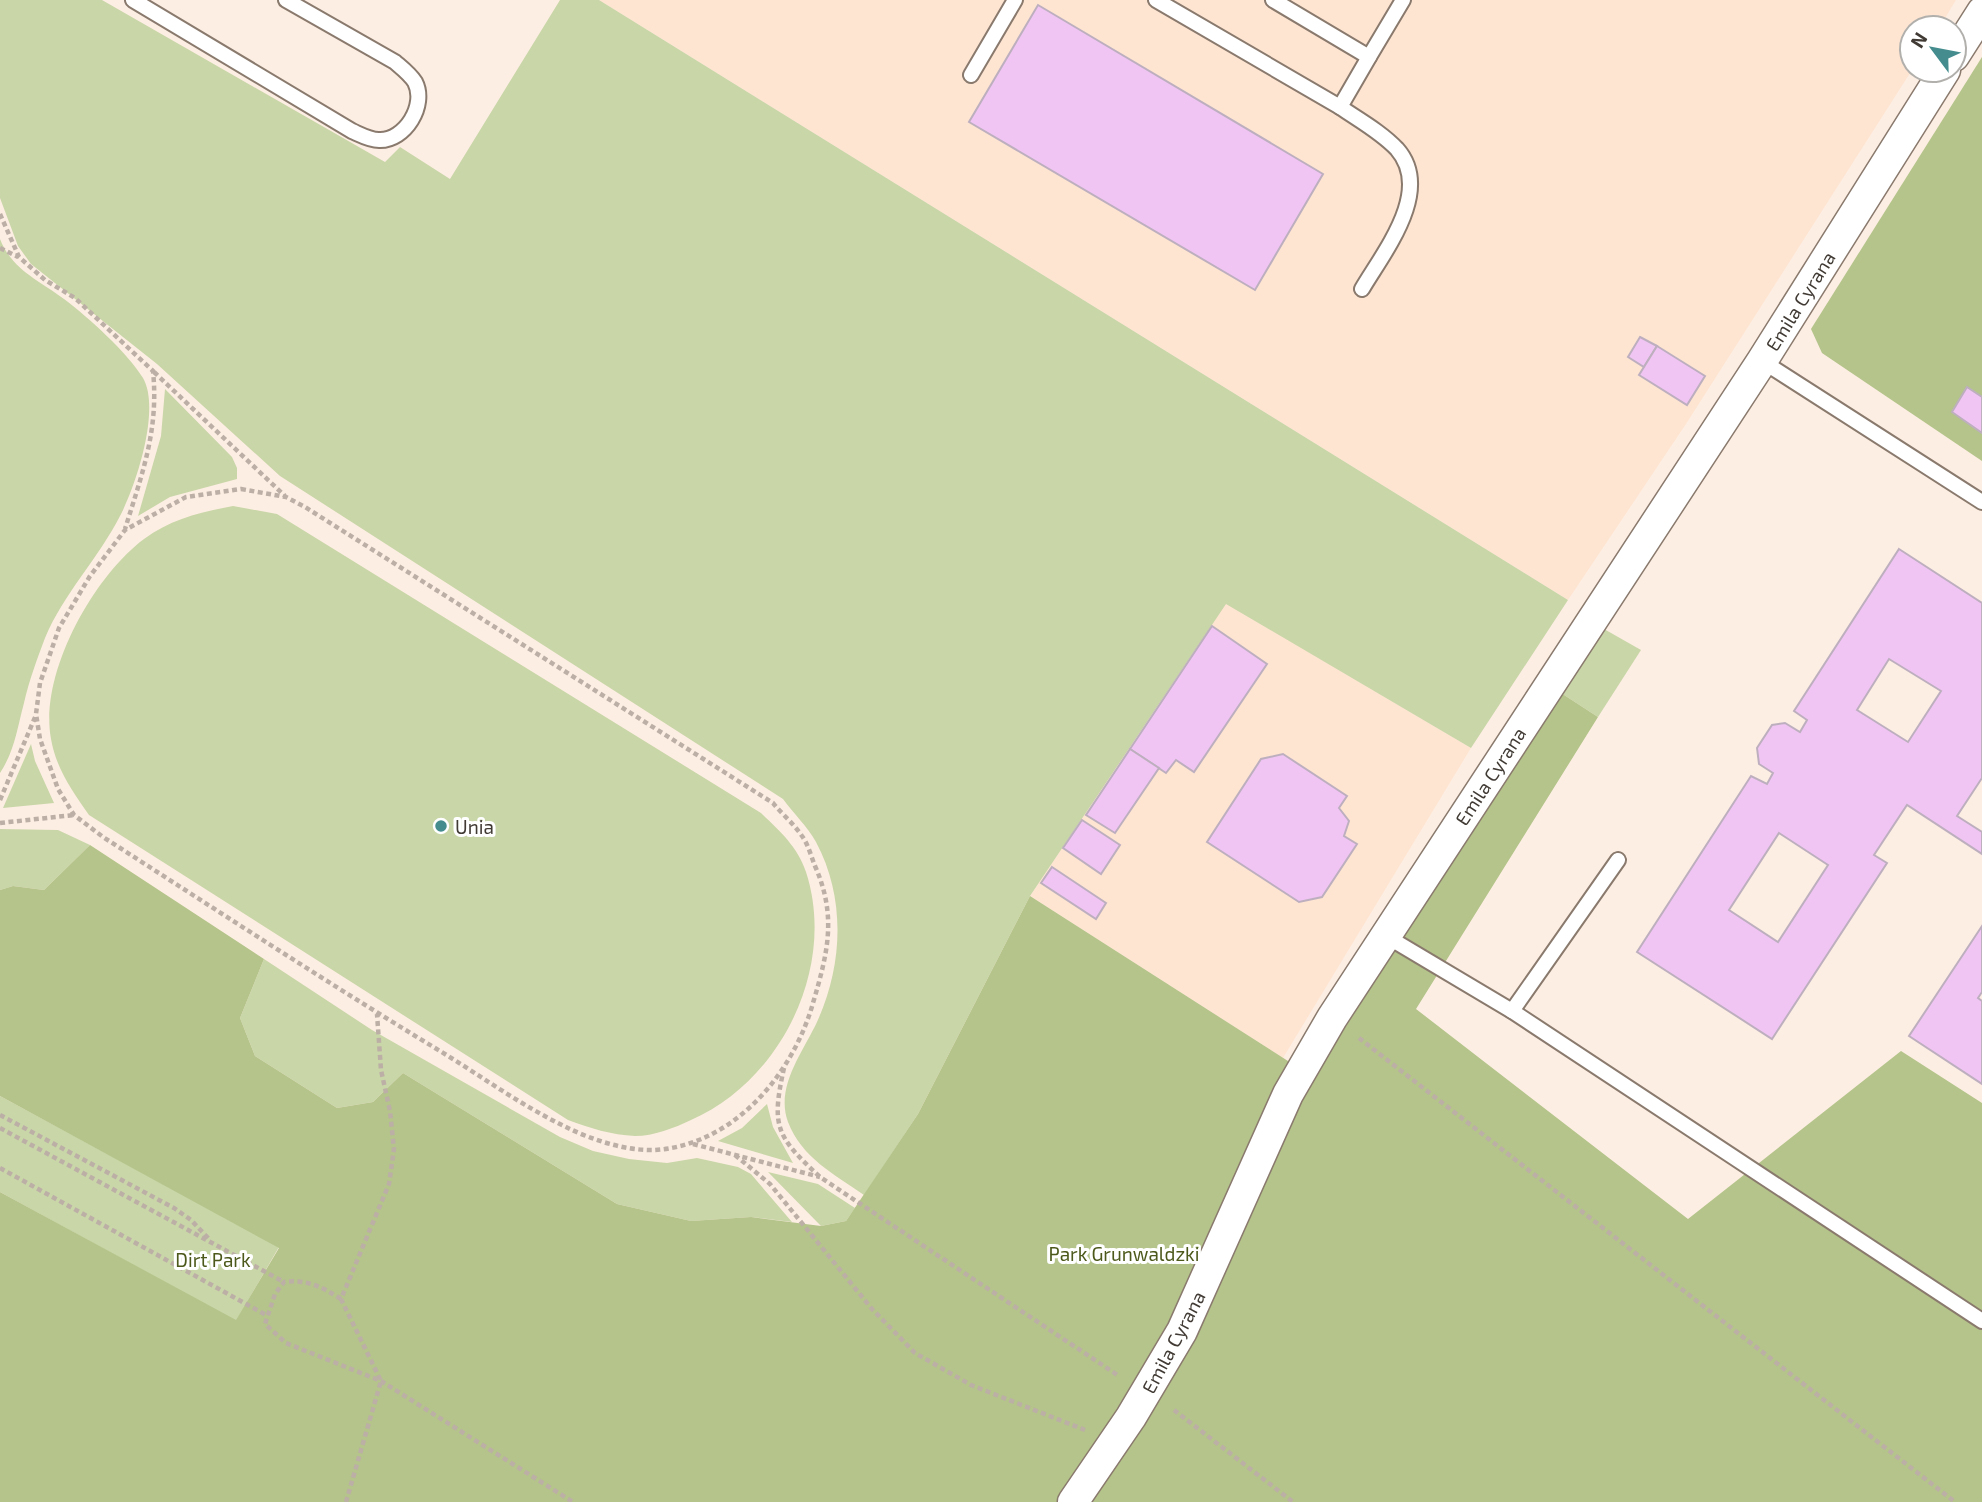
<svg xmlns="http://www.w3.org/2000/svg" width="1982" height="1502" font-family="'Exo 2',sans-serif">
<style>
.built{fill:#fee5d2}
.green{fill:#c9d6a8}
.forest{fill:#b4c48a}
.building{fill:#f0c5f4;stroke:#beafbf;stroke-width:2;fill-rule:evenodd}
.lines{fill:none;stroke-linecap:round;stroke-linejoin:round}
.lane-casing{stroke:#8a7a6e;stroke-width:18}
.street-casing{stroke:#8a7a6e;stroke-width:33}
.path{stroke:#bcafa6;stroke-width:4.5;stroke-dasharray:5 3.5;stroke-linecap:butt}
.lane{stroke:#fff;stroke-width:14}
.street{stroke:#fff;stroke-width:30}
.poi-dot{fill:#448c8e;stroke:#fefffe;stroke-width:2.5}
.labels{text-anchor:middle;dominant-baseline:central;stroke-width:6;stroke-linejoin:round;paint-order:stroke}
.street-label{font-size:19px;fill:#413a34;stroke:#fefffe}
.poi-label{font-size:19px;fill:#413a34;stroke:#fefffe;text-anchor:start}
.park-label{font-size:19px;fill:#4c591b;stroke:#fefffe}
</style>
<rect width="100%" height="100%" fill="#fdeee3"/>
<g class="built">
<polygon points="599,0 1956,0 1939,28 1912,28 1912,70 1686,424 1568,600"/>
<polygon points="1226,603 1471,748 1283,1058 1030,896"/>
</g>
<g class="green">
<path d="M0,0H102L385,162L400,147L450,179L560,0H599L1568,600L1471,748L1226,604L1030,896L918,1114L864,1195C835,1175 801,1157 788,1122C775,1087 803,1052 817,1022C843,965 846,898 816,842C808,827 793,813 783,799L280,476L157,364L31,264L18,246L0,198Z"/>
<path d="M0,239C12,270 39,280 64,299C88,317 128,353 143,378C161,409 136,486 120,516C98,559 64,593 45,638C37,659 29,681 24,703C17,729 15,750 0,773Z"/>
<polygon points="165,389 232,457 237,468 237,479 170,497 138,516 161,436"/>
<path d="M233,506L277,514L761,813C779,830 798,847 806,872C837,967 781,1081 691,1120C674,1128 654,1136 635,1136C611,1135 590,1128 568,1120L89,815C72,791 56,768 51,739C39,674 93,577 144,539C171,519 201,512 233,506Z"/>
<polygon points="1604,629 1641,650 1598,717 1561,693"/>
<polygon points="31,744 35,761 54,803 3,808"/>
<polygon points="0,829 58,830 90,845 44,890 13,886 0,890"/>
<polygon points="264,959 372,1030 560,1137 593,1151 629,1159 667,1163 697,1158 738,1167 751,1174 792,1222 751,1217 691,1221 617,1204 403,1073 373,1102 337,1108 255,1056 240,1018"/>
<polygon points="0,1096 279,1247 236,1321 0,1192"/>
<polygon points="767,1104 773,1127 793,1163 718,1141 742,1128"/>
<polygon points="768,1172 818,1184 855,1208 846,1221 821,1226"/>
</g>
<g class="forest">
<polygon points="1982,57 1982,461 1822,353 1811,329"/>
<polygon points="1561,693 1598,717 1416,1009 1688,1219 1901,1051 1982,1103 1982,1502 0,1502 0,1192 236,1320 279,1248 0,1096 0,890 13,886 44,890 90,845 264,959 240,1018 255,1056 337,1108 373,1102 403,1073 617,1204 691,1221 751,1217 821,1226 846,1221 918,1114 1030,896 1313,1077"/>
</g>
<g class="building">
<polygon points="1038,5 1323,174 1255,290 969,122"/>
<polygon points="1640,337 1657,346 1644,367 1628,357"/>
<polygon points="1657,346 1705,376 1687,405 1639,375"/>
<polygon points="1967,387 1982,397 1982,433 1952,412"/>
<path d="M1899,549L1982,603V778L1957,816L1982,832V854L1907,805L1874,855L1887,863L1772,1039L1637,952L1751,776L1767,784L1773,773L1759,764L1757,748L1772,725L1785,723L1800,732L1807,720L1794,711ZM1889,659L1941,691L1908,742L1857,710ZM1779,833L1828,865L1778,942L1729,910Z"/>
<polygon points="1212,626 1267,664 1194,772 1176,760 1166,773 1130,749"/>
<polygon points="1130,749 1159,768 1115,833 1086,815"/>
<polygon points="1283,754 1347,796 1339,808 1349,821 1344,836 1357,844 1322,897 1299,902 1207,842 1261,759"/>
<polygon points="1082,820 1120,845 1101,874 1063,848"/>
<polygon points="1052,867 1106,903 1096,919 1041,883"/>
<polygon points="1982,926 1982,992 1978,998 1982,1001 1982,1084 1909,1036"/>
</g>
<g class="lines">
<defs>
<g id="lane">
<path d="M133,0L352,131C361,135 370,140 379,140C405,141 427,105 415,82C410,74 402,68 395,62L286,0"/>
<polyline points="1156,0 1340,107"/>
<polyline points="1273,0 1369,57 1403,0"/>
<polyline points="971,75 1015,0"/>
<path d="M1362,289C1383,253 1434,191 1397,149C1381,132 1359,120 1340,107L1369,57"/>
<polyline points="1762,361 1982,502"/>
<polyline points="1386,936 1512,1011 1982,1321"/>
<polyline points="1512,1011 1618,860"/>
</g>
<g id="street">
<polyline points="1954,56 1982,12"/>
<polyline points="1073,1502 1131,1417 1182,1331 1288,1094 1332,1018 1762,361 1945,70"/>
</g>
</defs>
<use href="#lane" class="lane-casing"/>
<use href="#street" class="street-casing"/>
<g class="path">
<path d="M0,214L19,257L45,280L75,298L153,371C159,430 142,474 125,529"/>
<polyline points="0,248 18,257"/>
<polyline points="154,372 285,496"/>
<path d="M241,489L286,497L305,507L773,803C782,814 794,824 802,836C808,844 811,856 815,866C837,916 828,952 813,1003C793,1074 734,1145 655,1150C626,1151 592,1140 566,1127C522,1106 481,1076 440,1051C326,982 215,909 103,837L74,815L58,789L40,739L36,714L40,683L59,628L90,576L125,530L186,497Z"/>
<polyline points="0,800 36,715"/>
<polyline points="0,823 74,815"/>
<polyline points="1359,1038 1955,1502"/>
<path d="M784,1068C771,1127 776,1136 820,1177L1119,1376"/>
<polyline points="0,1115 174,1208 191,1220 209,1239"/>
<polyline points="0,1128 284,1282"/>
<polyline points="693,1144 820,1177"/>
<polyline points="735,1155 770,1184 872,1309 915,1353 971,1385 1085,1430"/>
<polyline points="0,1168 266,1315"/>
<path d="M341,1299C322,1287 307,1279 284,1282L275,1294L265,1324L286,1343L381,1381L573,1502"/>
<polyline points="1174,1410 1293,1502"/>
<polyline points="346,1502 381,1381 341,1299 389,1184 394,1149 390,1111 381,1070 377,1014"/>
</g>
<use href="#lane" class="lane"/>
<use href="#street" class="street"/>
</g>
<circle class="poi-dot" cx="441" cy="826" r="7"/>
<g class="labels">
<g class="street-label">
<text transform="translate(1800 301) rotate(-58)">Emila Cyrana</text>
<text transform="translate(1490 776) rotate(-57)">Emila Cyrana</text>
<text transform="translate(1173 1342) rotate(-62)">Emila Cyrana</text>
</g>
<g class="poi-label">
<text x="455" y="826">Unia</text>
</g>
<g class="park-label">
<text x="1124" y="1253">Park Grunwaldzki</text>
<text x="213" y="1259">Dirt Park</text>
</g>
</g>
<g transform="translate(1933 49) rotate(302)"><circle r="33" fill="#fefffe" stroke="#b2b0ad" stroke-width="2"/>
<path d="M0-5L12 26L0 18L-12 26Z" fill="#448c8e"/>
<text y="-10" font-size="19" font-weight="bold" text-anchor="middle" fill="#413a34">N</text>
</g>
</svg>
